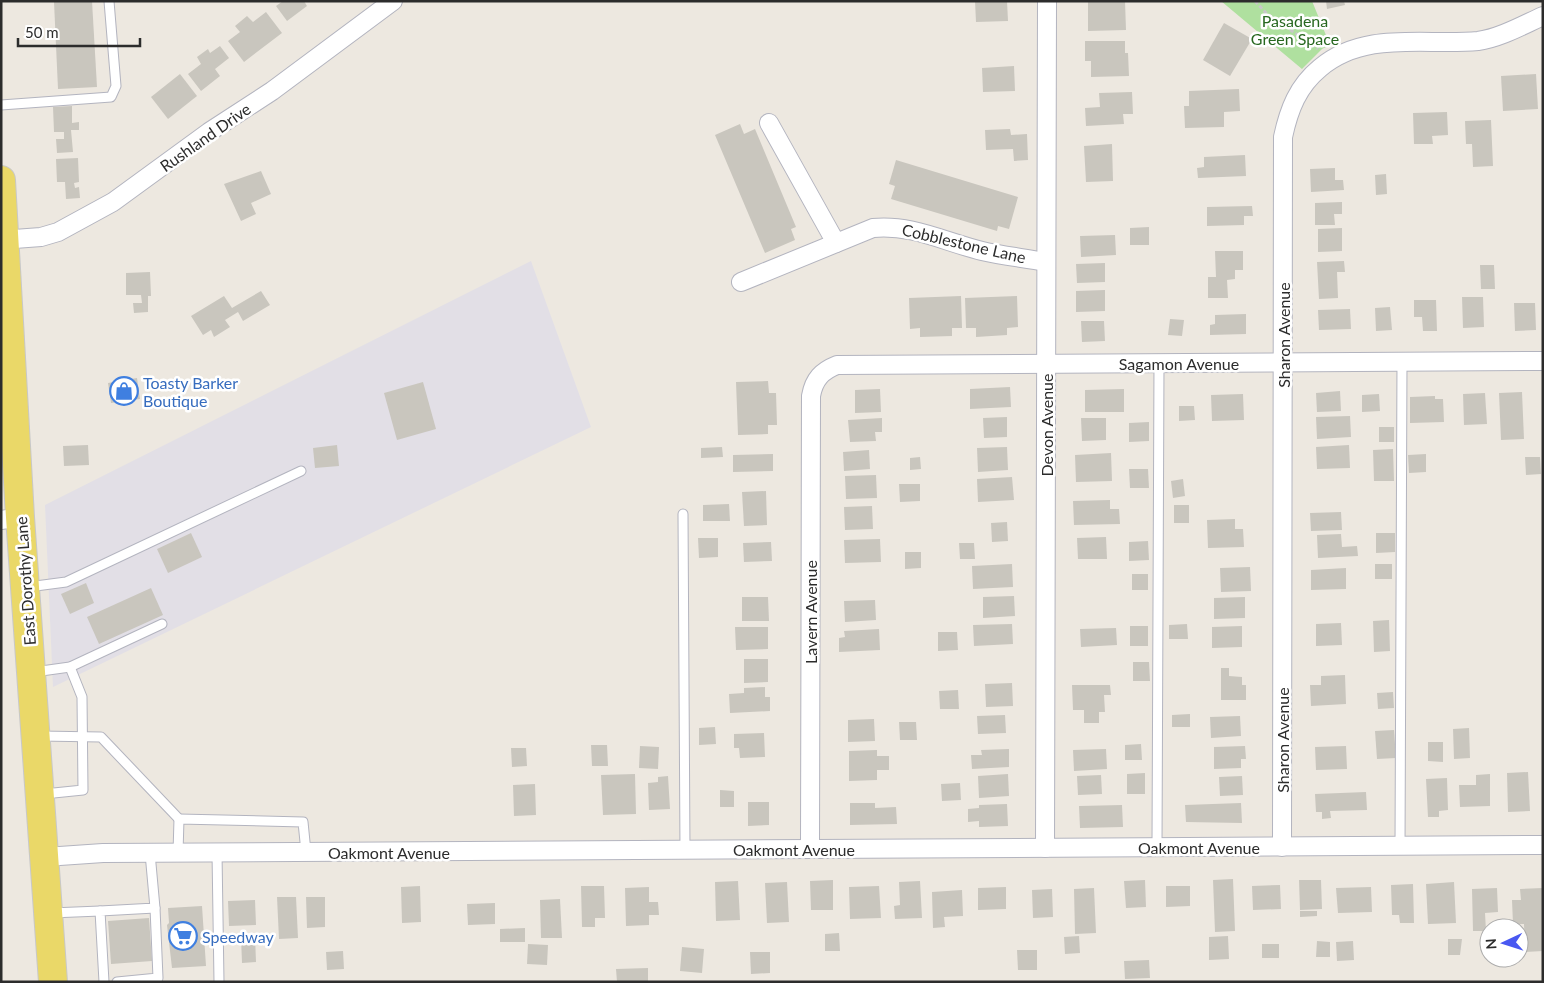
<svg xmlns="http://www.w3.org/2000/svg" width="1544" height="983" font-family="Lato,sans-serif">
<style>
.industrial{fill:#e2dfe6}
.green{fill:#afe09f}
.building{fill:#c9c6be}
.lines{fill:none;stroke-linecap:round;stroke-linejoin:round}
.service-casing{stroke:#b3b4bf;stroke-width:11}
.minor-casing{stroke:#b3b4bf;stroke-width:20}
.primary-casing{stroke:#c8c8c8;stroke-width:30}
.path{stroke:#c8c8c8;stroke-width:3;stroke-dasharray:4 2.5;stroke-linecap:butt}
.service{stroke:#fff;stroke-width:9}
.minor{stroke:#fff;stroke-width:18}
.primary{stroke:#ead868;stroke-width:28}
.labels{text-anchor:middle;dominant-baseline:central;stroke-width:5;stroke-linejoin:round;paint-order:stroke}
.park-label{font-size:16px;fill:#27671f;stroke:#fff}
.street-label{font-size:16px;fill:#2c2c2c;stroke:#fff}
.shop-label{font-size:16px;fill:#366cbe;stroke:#fff;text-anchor:start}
</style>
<rect width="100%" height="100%" fill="#ede8e0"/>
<polygon class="industrial" points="531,261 591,427 53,687 45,505"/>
<polygon class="green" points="1221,1 1312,1 1330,45 1322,49 1302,69"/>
<g class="building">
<polygon points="92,1 97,87 58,89 54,2"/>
<polygon points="283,1 304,1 307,6 287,21 276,6"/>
<polygon points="975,1 1007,1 1008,21 976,22"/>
<polygon points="1088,1 1125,1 1126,30 1088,31"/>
<polygon points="1326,1 1344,1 1345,5 1327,9"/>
<polygon points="266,12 282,33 244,62 228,41 240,32 235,26 247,16 253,22"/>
<polygon points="1224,23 1252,39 1230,76 1203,60"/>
<polygon points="1085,41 1125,41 1125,53 1128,53 1129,76 1091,77 1091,61 1085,61"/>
<polygon points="220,46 229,58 215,69 220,76 201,91 188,74 201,64 197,57 208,49 210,53"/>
<polygon points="1014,66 1015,91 983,92 982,68"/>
<polygon points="180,74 197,96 168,119 151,97"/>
<polygon points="1536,74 1538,109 1503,111 1501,76"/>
<polygon points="1239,89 1240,111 1224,112 1224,127 1185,128 1184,106 1189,106 1189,91"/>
<polygon points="1132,92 1133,114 1123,114 1124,124 1086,126 1085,108 1100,107 1099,93"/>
<polygon points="72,106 72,123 79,122 79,130 71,130 73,152 57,153 56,139 64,139 64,132 54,132 53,107"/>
<polygon points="1447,112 1448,135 1432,136 1433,144 1414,144 1413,113"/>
<polygon points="1491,120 1493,166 1473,167 1472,144 1466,144 1465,121"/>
<polygon points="740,124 744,134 755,129 796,227 791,229 795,240 765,253 715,135"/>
<polygon points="1010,129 1011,135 1027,134 1028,160 1014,161 1013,149 986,150 985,130"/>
<polygon points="1112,144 1113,181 1086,182 1084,146"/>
<polygon points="1245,155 1246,176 1198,178 1197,168 1204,167 1204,157"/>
<polygon points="78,158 79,182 74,183 75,188 79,187 80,198 66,199 65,182 57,182 56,159"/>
<polygon points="896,160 1018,197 1009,229 998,226 997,231 891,199 895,186 889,184"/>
<polygon points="1335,168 1335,180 1343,180 1344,190 1311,192 1310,169"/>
<polygon points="261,171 271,194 251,203 256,214 241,221 224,184"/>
<polygon points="1386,174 1387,194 1376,195 1375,175"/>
<polygon points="1342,202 1342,214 1334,214 1335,225 1315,225 1315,203"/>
<polygon points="1252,206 1253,216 1244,216 1244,225 1207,226 1207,207"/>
<polygon points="1149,227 1149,245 1130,245 1130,228"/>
<polygon points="1342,228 1342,251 1318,252 1318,229"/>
<polygon points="1115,235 1116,255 1081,257 1080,236"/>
<polygon points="1215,251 1243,251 1243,270 1235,270 1235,279 1227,280 1228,298 1208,298 1208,277 1216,277"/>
<polygon points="1344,261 1345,272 1337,272 1338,298 1319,299 1317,262"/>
<polygon points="1105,263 1105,282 1077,283 1076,264"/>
<polygon points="1480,265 1494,265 1495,289 1481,289"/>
<polygon points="150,272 151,296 148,296 148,312 134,313 133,303 142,303 141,295 126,295 126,273"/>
<polygon points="1105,290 1105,311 1076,312 1076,291"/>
<polygon points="261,291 270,305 243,321 238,312 225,320 230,327 214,337 211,330 203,335 191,316 224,296 232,308"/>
<polygon points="961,296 962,328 952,328 952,336 920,337 920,328 910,329 909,298"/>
<polygon points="1017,296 1018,327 1007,328 1007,335 976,337 976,328 966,328 965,298"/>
<polygon points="1462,297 1483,297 1484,327 1463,328"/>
<polygon points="1414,300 1436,300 1437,331 1423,331 1422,317 1414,317"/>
<polygon points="1514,303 1535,303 1536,330 1515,331"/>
<polygon points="1390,307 1392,330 1376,331 1375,308"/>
<polygon points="1350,309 1351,329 1319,330 1318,310"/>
<polygon points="1246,314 1246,334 1210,335 1210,325 1215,324 1215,315"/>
<polygon points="1170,319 1184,320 1182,336 1168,335"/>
<polygon points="1081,321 1104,321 1105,341 1082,342"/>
<polygon points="137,378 140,399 111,403 108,383"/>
<polygon points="768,381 769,393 776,393 777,425 768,425 768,434 738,435 736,382"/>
<polygon points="423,382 436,429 397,440 384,393"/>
<polygon points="1010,387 1011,407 970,409 970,389"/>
<polygon points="880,389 881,412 855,413 855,390"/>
<polygon points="1124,389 1124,412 1085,412 1085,390"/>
<polygon points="1340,391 1341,411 1317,412 1316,393"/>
<polygon points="1522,392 1524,439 1501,440 1499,393"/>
<polygon points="1485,393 1487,424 1464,425 1463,394"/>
<polygon points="1243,394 1244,420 1212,421 1211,395"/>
<polygon points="1379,394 1380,411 1362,412 1362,395"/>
<polygon points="1435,396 1435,399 1443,399 1444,422 1410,423 1410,397"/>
<polygon points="1179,406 1194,406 1195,420 1179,421"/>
<polygon points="1350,416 1351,437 1317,439 1316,417"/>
<polygon points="1007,417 1007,437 984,438 983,418"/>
<polygon points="882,418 882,432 875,432 876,441 850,442 848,420"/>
<polygon points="1081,418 1106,418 1106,440 1082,441"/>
<polygon points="1149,422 1149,441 1129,442 1129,423"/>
<rect x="1379" y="427" width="15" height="15"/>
<polygon points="88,445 89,465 64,466 63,446"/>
<polygon points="337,445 339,466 315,468 313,448"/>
<polygon points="1349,445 1350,468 1317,469 1316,447"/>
<polygon points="722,447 723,457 701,458 701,448"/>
<polygon points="1007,447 1008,470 978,472 977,448"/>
<polygon points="1393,449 1394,481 1374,481 1373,450"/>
<polygon points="869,450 870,469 844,471 843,452"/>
<polygon points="1111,453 1112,481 1076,482 1075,455"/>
<polygon points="773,454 773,471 733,472 733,455"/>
<polygon points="1426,454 1426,472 1409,473 1408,455"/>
<polygon points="920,457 921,469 910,470 910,458"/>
<polygon points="1525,457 1540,457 1541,474 1526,475"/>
<polygon points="1129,469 1148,469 1149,488 1130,488"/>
<polygon points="876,475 877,498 846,499 845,476"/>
<polygon points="1012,477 1014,500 978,502 977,479"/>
<polygon points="1183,479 1185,496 1173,498 1171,481"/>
<polygon points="899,484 920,484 920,501 900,502"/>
<polygon points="766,491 767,525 744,526 742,492"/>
<polygon points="1110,500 1110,509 1119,509 1120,524 1074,525 1073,501"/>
<polygon points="729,504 730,521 703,521 703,505"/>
<rect x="1174" y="505" width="15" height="18"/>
<polygon points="872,506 873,529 845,530 844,507"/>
<polygon points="1341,512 1342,530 1311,531 1310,513"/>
<polygon points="1235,519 1235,529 1243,529 1244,547 1208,548 1207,520"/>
<polygon points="1007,522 1008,541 992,542 991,523"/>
<polygon points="191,533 202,557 168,573 157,549"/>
<polygon points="1376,533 1395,533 1395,552 1376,553"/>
<polygon points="1341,534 1342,547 1357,546 1358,556 1318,558 1317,535"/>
<polygon points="1106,537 1107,559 1078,559 1077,538"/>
<polygon points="698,538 718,538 718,557 699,558"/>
<polygon points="880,539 881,562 845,563 844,540"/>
<polygon points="1148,541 1149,560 1129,561 1129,542"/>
<polygon points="771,542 772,561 744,562 743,543"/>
<polygon points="959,543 974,543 975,559 960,559"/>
<polygon points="905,552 921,552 921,568 905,569"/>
<polygon points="1012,564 1013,587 973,589 972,566"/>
<rect x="1375" y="564" width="17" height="15"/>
<polygon points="1250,567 1251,591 1221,592 1220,568"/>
<polygon points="1346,568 1346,589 1311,590 1311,570"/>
<rect x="1132" y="574" width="16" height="16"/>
<polygon points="86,583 94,603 70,614 61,594"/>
<polygon points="151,588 163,615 99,644 87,617"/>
<polygon points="1014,596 1015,616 983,618 983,597"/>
<polygon points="742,597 768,597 769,621 742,621"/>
<polygon points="1245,597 1245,618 1214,619 1214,598"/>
<polygon points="875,600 876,620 845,622 844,601"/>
<polygon points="1389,620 1390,651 1374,652 1373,621"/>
<polygon points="1341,623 1342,645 1316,646 1316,624"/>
<polygon points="1012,624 1013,644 974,646 973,625"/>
<polygon points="1187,624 1188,639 1169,639 1169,625"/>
<rect x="1130" y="626" width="18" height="20"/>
<polygon points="1242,626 1242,647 1212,648 1212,627"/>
<polygon points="735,627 768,627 768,649 736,650"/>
<polygon points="1116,628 1117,645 1081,647 1080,629"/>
<polygon points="879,629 880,650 839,652 839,638 845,637 844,631"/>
<polygon points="938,632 957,632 958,650 938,651"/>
<polygon points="744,659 768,659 768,682 744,683"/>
<polygon points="1133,662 1149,662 1150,681 1133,681"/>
<polygon points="1221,668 1229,668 1229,676 1242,677 1242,685 1246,685 1246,700 1221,700"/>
<polygon points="1345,675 1346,704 1311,706 1310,685 1321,685 1321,676"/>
<polygon points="1012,683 1013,706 986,707 985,684"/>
<polygon points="1072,685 1110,685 1111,695 1104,695 1105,712 1099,712 1099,723 1084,723 1084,710 1073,710"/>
<polygon points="765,687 765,697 770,697 770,711 730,713 729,694 744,693 744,688"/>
<polygon points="958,690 959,709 940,709 939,691"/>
<polygon points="1393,692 1394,708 1378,709 1377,693"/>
<polygon points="1190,714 1190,727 1172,727 1172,715"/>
<polygon points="1005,715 1006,733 978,734 977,716"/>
<polygon points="1240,716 1241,736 1211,738 1210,717"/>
<polygon points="874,719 875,741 848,742 848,720"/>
<polygon points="899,722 916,722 917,740 900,740"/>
<polygon points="715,727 716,744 699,745 699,728"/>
<polygon points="1469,728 1470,758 1454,759 1453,729"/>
<polygon points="1394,730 1396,758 1377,759 1375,731"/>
<polygon points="764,733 765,757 740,758 739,748 734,748 734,734"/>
<polygon points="1428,742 1443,742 1443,762 1428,761"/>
<polygon points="1141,744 1142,760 1125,760 1125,745"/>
<polygon points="591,745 607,745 608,766 592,766"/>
<polygon points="640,746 659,747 658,769 639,768"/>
<polygon points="1245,746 1246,759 1241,759 1241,768 1214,769 1214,747"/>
<polygon points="1346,746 1347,769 1316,770 1315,747"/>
<polygon points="511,748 526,748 527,766 512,767"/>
<polygon points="1009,749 1009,767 972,769 971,755 982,755 981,750"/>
<polygon points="1106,749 1107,769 1074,771 1073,750"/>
<polygon points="877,750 877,756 889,756 889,770 877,770 877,780 849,781 849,751"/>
<polygon points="1528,772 1530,811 1508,812 1507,773"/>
<polygon points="1145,773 1145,794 1127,794 1127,774"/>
<polygon points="635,774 636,814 603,815 601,775"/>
<polygon points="1008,774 1009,796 979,798 978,776"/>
<polygon points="1490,774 1490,806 1460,807 1459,785 1476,785 1476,775"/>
<polygon points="1101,775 1102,794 1078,795 1077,776"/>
<polygon points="668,776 670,809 649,810 648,783 658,782 658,777"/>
<polygon points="1242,776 1243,795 1220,796 1219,777"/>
<polygon points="1447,778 1448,810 1439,811 1439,817 1428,817 1426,779"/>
<polygon points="960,783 961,800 942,801 941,784"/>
<polygon points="535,784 536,815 514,816 513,785"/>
<polygon points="720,790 734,791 734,807 720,807"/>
<polygon points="1366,792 1367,810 1330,811 1331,818 1322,819 1322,812 1316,812 1315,794"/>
<polygon points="748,802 769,802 769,825 748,826"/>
<polygon points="850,803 875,803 875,808 896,807 897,824 850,825"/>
<polygon points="1241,803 1242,823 1186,822 1185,805"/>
<polygon points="1007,804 1008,826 979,827 979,821 968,822 968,809 979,808 979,805"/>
<polygon points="1122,805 1123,827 1080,828 1079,806"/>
<polygon points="1233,879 1235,931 1215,932 1213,880"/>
<polygon points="833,880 833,910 811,910 810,881"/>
<polygon points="1145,880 1146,907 1126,908 1124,881"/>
<polygon points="1299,880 1321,880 1322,909 1300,910"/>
<polygon points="738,881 740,920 716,921 715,882"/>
<polygon points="920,881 922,918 895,919 894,906 900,905 899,882"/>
<polygon points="787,882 789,922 767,923 765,883"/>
<polygon points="1454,882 1456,923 1428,924 1426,884"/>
<polygon points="1413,884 1414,923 1400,923 1399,915 1392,915 1391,885"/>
<polygon points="1280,885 1281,909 1253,910 1252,886"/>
<polygon points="420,886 421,922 402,923 401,887"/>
<polygon points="581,886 604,886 605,918 595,918 595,927 582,927"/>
<polygon points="879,886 881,918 850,919 849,887"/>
<polygon points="1166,886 1190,886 1190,906 1166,907"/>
<polygon points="649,887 649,902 658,902 659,915 649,915 649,925 626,926 625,888"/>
<polygon points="1006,887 1006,909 978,910 978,888"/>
<polygon points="1371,887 1372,912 1338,913 1336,888"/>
<polygon points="1094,888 1096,933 1075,934 1074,889"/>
<polygon points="1497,888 1498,912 1485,913 1486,931 1473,931 1472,889"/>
<polygon points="1543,888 1543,951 1525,952 1524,924 1513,924 1512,900 1521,900 1520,889"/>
<polygon points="1052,889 1053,917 1033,918 1032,890"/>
<polygon points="962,890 963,916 944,917 945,927 933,928 932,892"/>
<polygon points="277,897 296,897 298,938 279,939"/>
<polygon points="306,897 325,897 325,927 307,928"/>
<polygon points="560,899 562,938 541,938 540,900"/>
<polygon points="255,900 256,925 229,926 228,901"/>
<polygon points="495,903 495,924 468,925 467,904"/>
<polygon points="202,906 206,966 172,968 167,925 169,923 168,908"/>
<polygon points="1300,911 1317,911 1317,916 1300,917"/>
<polygon points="149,918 152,961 111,964 108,921"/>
<polygon points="525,928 525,942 500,942 500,929"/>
<polygon points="839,933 840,951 825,951 825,934"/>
<polygon points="255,936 256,962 242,963 241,937"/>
<polygon points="1079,936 1080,953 1065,954 1064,937"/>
<polygon points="1228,936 1229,959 1209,960 1209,937"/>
<polygon points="1448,939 1462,939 1460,955 1448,955"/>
<polygon points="1317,941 1330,942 1330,957 1316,957"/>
<polygon points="1353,941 1354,960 1337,961 1336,942"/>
<polygon points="528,944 548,945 547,965 527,964"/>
<rect x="1262" y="944" width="17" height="14"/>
<polygon points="682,947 704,949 702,973 680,971"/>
<polygon points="1017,950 1037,950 1037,970 1018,970"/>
<polygon points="343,951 344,969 327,970 326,952"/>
<polygon points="750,952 770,952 770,973 751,974"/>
<polygon points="1149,960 1150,978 1125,979 1124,961"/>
<polygon points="648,968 648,982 617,982 616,969"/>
</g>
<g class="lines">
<defs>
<g id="service">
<polyline points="1,105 111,97 116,86 109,1"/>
<polyline points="683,514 685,850"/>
<polyline points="28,587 66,582 301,471"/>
<polyline points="34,672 70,667 162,624"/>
<polyline points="39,736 101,737 179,819"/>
<polyline points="44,794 83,790 82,697 70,667"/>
<polyline points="1157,846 1159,363"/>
<polyline points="1400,846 1402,361"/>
<polyline points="178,853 179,819 303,822 306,852"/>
<polyline points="217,853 219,982"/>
<polyline points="51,913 100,911"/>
<polyline points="104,982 100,911 155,908 150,853"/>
<polyline points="117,982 158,978 155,908"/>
</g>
<g id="minor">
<polyline points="769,123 836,243"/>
<polyline points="1,240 41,237 58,232 113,202 209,132 272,91 393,1"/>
<path d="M741,282L873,228C911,224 945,242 982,251C1003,256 1025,258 1046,262"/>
<polyline points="1,520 20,517"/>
<path d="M1282,847L1283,137C1289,109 1298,86 1320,68C1365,30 1425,46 1478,41C1500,38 1523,25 1543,16"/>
<polyline points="1045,848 1047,1"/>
<path d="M810,849L811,396C814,379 822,371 837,365L1543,361"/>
<polyline points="45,857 103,853 1543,845"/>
</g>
<polyline id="primary" points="1,180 20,517 53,982"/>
</defs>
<use href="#service" class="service-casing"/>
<use href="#minor" class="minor-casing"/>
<use href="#primary" class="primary-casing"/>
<polyline class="path" points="1255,1 1266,13 1318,49"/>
<use href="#service" class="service"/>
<use href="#minor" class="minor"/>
<use href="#primary" class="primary"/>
</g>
<defs>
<symbol id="shop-ring" viewBox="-11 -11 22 22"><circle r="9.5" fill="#fff" stroke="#3f7fe0" stroke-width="1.5"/><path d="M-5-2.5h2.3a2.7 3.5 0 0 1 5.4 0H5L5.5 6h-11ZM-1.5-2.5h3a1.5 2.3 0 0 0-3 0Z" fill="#3f7fe0"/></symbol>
<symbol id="supermarket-ring" viewBox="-11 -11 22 22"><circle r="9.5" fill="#fff" stroke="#3f7fe0" stroke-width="1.5"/><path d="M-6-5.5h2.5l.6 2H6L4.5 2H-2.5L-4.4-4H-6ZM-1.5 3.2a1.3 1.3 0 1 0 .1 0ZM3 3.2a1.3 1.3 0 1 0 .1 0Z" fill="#3f7fe0"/></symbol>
</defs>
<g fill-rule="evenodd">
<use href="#shop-ring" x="108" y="375" width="32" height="32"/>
<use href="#supermarket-ring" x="167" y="920" width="32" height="32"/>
</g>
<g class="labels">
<g class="park-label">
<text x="1295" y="20">Pasadena<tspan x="1295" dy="18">Green Space</tspan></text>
</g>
<g class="street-label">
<text transform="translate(205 137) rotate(-35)">Rushland Drive</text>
<text transform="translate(964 243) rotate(13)">Cobblestone Lane</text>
<text transform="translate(1283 335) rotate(-90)">Sharon Avenue</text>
<text x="1179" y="363">Sagamon Avenue</text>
<text transform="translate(1046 425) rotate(-90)">Devon Avenue</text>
<text transform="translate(25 581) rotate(-94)">East Dorothy Lane</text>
<text transform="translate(810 612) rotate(-90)">Lavern Avenue</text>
<text transform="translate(1282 740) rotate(-90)">Sharon Avenue</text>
<text x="1199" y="847">Oakmont Avenue</text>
<text x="794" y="849">Oakmont Avenue</text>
<text x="389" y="852">Oakmont Avenue</text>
</g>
<g class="shop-label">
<text x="143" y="382">Toasty Barker<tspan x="143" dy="18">Boutique</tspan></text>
<text x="202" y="936">Speedway</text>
</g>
</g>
<rect width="1544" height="983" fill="none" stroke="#2c2c2c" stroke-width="5"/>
<g transform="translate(1504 943) rotate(266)"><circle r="24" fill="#ffffff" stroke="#ababab"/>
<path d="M0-4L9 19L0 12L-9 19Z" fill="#4958f1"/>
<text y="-8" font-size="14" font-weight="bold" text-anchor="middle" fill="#2c2c2c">N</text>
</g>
<path d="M18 38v8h122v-8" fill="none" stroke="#2c2c2c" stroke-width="2.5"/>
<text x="25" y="38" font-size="15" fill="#2c2c2c" stroke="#ffffff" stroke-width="4" paint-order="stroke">50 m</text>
</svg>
